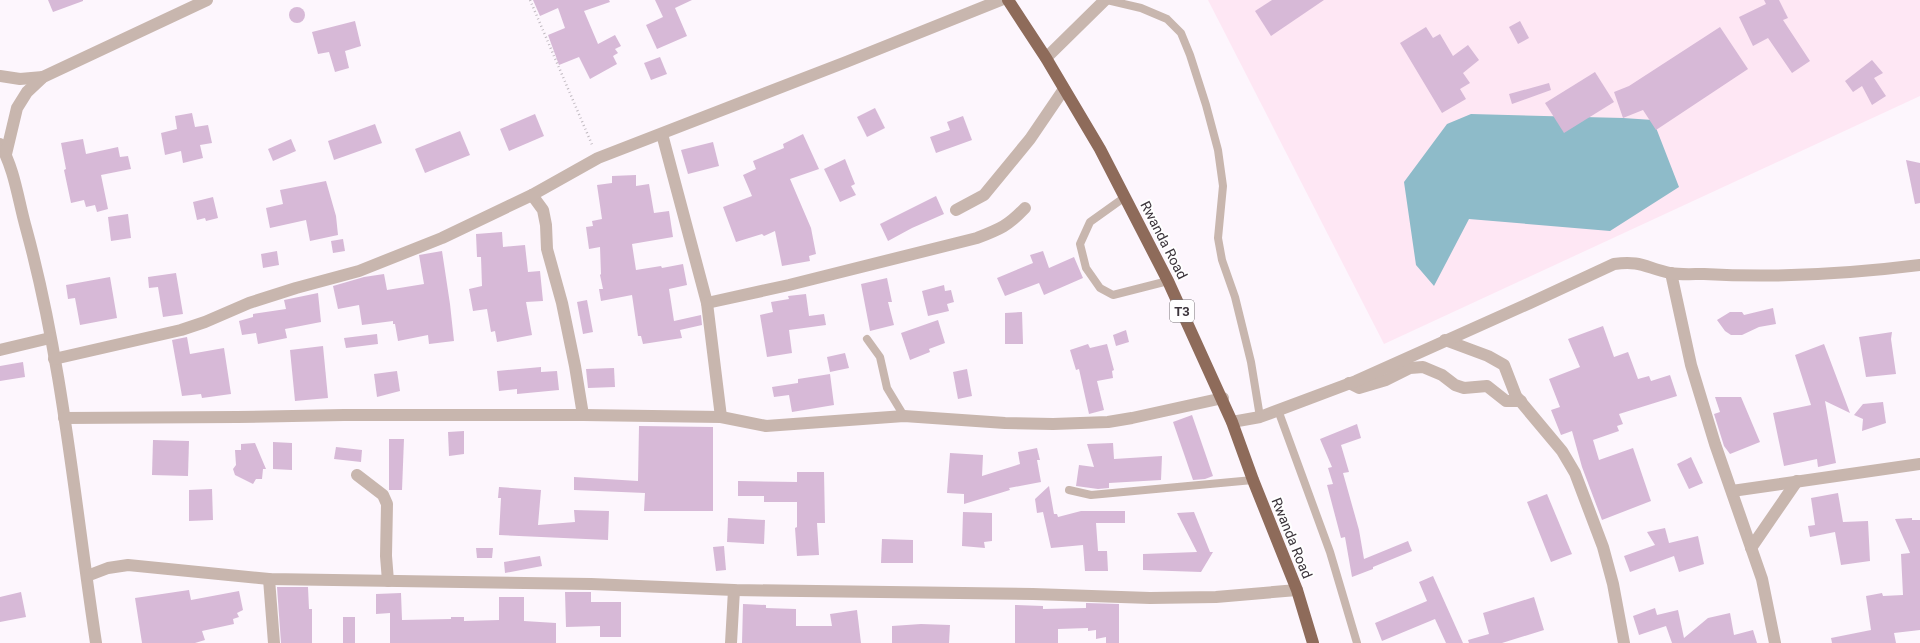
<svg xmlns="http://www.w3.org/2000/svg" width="1920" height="643" font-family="Roboto,sans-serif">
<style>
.industrial{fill:#fee7f4}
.water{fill:#8ebbc9}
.building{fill:#d7b9d7}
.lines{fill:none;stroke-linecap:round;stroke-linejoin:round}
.path{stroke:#c2bbc2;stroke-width:2.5;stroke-dasharray:1 3;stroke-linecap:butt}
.lane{stroke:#c8b6ae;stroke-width:8}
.street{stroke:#c8b6ae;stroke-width:12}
.highway{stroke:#8e6b5a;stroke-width:12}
.labels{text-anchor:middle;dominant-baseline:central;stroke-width:4;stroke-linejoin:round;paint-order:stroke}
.shield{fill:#fff;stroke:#767276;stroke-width:1}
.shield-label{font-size:13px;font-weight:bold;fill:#3c353c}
.street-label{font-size:14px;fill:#3c353c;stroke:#fff}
</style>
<rect width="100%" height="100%" fill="#fdf6fd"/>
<polygon class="industrial" points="1208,0 1920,0 1920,96 1384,344"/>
<polygon class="water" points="1471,114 1623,118 1653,120 1679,187 1610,231 1469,219 1434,286 1416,265 1404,182 1447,124"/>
<g class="building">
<polygon points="48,0 83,0 83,1 53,12"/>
<polygon points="533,0 609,0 610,2 584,11 598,44 615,35 621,46 615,49 618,53 613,56 617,64 590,79 579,57 559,65 548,35 565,28 558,8 540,16"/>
<polygon points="655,0 692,0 675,8 687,36 657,49 646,25 663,17"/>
<polygon points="1272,0 1324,0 1271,36 1255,11"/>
<polygon points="1764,0 1779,0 1788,18 1783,20 1810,61 1792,73 1768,38 1753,46 1739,17 1766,4"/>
<circle cx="297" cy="15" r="8"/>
<polygon points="355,21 361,46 345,51 349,68 335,72 329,52 318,54 312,32"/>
<polygon points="1520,21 1529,38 1518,44 1509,27"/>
<polygon points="1426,27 1433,38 1440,34 1453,56 1468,45 1479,60 1463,73 1470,83 1460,89 1466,99 1442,113 1400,43"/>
<polygon points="1720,27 1748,69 1656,130 1643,110 1623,118 1614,92 1629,86"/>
<polygon points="660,57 667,74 651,80 644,63"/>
<polygon points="1872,60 1883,73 1874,78 1886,96 1872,105 1862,86 1853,92 1845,81"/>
<polygon points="1595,72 1614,102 1564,133 1545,103"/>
<polygon points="1549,83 1551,90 1512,104 1509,94"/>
<polygon points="875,108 885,128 867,137 857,117"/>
<polygon points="192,113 195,127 208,125 212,143 200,145 203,158 183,163 181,151 165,155 161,133 177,129 175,116"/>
<polygon points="535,114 544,136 509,151 500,129"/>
<polygon points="963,116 972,140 936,153 930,137 950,130 947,122"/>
<polygon points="375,124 382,143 334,160 328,141"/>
<polygon points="460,131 470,155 425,173 415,149"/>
<polygon points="803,134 819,169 790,179 811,228 816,254 809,256 810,261 782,266 775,231 764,236 762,234 736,242 723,207 752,196 743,175 756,169 753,161 784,148 783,144"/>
<polygon points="83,139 86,154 118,147 120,157 128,156 131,169 101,175 108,209 97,212 95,205 86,207 84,200 71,203 64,170 66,169 61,143"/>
<polygon points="291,139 296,151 273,161 268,149"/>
<polygon points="713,142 719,166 688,174 681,150"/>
<polygon points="845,159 855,184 851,186 856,195 840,202 824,169"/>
<polygon points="1906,160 1920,163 1920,203 1915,204"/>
<polygon points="636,175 636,186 649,184 654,213 669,211 673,237 632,244 636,270 661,266 662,268 683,264 687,285 669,289 674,321 701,315 702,325 680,330 682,338 643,344 641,336 638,336 632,295 601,301 599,289 603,289 600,275 601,274 600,247 589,249 586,227 593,226 592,221 602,219 597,185 612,183 612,176"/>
<polygon points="326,181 336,216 338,235 310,241 306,220 270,228 266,208 283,204 280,190"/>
<polygon points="936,196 944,214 912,228 888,241 880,224"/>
<polygon points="213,197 218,218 206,221 205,218 197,220 193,202"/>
<polygon points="128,214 131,238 111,241 108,217"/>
<polygon points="502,232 503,247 525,245 528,272 540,271 543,301 526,302 532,335 497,342 495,331 491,332 487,309 473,311 469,289 482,286 481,257 477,257 476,234"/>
<polygon points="343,239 345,251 333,253 331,241"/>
<polygon points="277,251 279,265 263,268 261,254"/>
<polygon points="442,251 450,304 454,341 429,344 428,335 398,341 395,324 393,324 393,321 362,325 359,305 338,309 333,286 364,277 384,274 387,290 424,284 419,255"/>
<polygon points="1043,251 1049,268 1074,257 1083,278 1044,295 1039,283 1005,296 997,278 1033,263 1030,255"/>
<polygon points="176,273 183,314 163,317 158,287 149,288 148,277"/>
<polygon points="110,277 117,318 80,325 75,298 68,299 66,285"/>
<polygon points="887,278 892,302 888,302 894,325 870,331 861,284"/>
<polygon points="944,285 945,291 951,290 954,302 947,304 949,311 928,316 922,291"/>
<polygon points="318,293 321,322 285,329 287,338 258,344 256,333 242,335 239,321 253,317 253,314 286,309 284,300"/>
<polygon points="806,294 809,316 824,314 826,325 789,330 792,353 767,357 760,315 773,312 771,302 789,299 788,296"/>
<polygon points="587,300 593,332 583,334 577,302"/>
<polygon points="1773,308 1776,324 1759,327 1742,335 1731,335 1725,331 1717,320 1730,312 1742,312 1744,315"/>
<polygon points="1022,312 1023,344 1005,344 1005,313"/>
<polygon points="938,320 945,343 929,349 930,352 910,360 901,333"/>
<polygon points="1603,326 1614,357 1628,352 1638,379 1649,376 1651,381 1670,375 1677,396 1619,414 1623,424 1617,426 1619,431 1593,440 1599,460 1633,448 1651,501 1602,520 1582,467 1572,431 1561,435 1551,410 1560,407 1549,379 1580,367 1568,339"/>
<polygon points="1126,330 1129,342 1116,346 1113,335"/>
<polygon points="1892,332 1891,339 1896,374 1866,377 1859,337"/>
<polygon points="377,334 378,344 346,348 344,338"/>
<polygon points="187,337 190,354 224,348 231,394 202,398 201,394 182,396 172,340"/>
<polygon points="1088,344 1090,348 1107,344 1114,370 1112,371 1113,378 1097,381 1104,410 1089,414 1079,369 1076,370 1070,350"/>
<polygon points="1824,344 1850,413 1825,401 1836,463 1818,467 1817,459 1784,466 1773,413 1811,405 1795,355"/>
<polygon points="323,346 328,398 295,401 290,350"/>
<polygon points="845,353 849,368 830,372 827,357"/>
<polygon points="23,362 25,377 0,381 0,366"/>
<polygon points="541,367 541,372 557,371 559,390 517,394 517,389 499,391 497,371"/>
<polygon points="614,368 615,387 588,388 586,369"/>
<polygon points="967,369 972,396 958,399 953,372"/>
<polygon points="397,371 400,391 377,397 374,374"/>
<polygon points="830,374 834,405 792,412 789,395 774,397 772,387 798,383 798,379"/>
<polygon points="1715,397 1741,397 1760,442 1730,454 1724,446 1714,414 1720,412"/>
<polygon points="1883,402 1886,423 1862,431 1863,419 1854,415 1863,404"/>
<polygon points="1192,415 1213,476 1205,479 1193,480 1173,422"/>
<polygon points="1357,424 1361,438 1341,445 1349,472 1343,473 1359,530 1364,559 1408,541 1412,551 1373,567 1373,569 1352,577 1345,537 1341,538 1327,485 1333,484 1328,468 1332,467 1320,439"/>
<polygon points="639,426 713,427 713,511 644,511 645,493 574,490 574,477 638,481"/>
<polygon points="464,431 464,454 449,456 448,432"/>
<polygon points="389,439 404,439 402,490 389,490"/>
<polygon points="153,440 189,441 188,476 152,475"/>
<polygon points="273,442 292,443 292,470 273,469"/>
<polygon points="255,443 266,469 263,469 262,479 256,479 253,484 235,475 233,469 236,465 235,450 241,450 241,444"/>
<polygon points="1113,443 1114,459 1162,456 1161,480 1109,483 1109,488 1098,489 1076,486 1079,465 1094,467 1087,444"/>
<polygon points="336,447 362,450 361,462 334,459"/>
<polygon points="1037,448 1040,460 1037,460 1041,482 1009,488 1010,490 964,504 964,494 947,493 950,453 983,455 982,476 1020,464 1018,452"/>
<polygon points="1691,457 1703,483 1689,489 1677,464"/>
<polygon points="797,472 824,472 825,523 817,523 819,555 797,556 795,528 797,527 797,502 764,502 764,496 738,496 738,481 797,482"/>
<polygon points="1049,486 1054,514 1057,514 1058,517 1081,511 1125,511 1125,523 1096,523 1098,551 1107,551 1108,571 1085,571 1083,545 1051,548 1043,512 1037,513 1035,499"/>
<polygon points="499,487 541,490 538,525 575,522 574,510 609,511 608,540 499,535 501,498 498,498"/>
<polygon points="212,489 213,520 189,521 189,490"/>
<polygon points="1838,493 1843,522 1868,521 1870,561 1841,565 1835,532 1810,537 1808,526 1815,525 1811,498"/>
<polygon points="1547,494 1572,554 1551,562 1527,502"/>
<polygon points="963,512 992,513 992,541 984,542 985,548 962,546"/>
<polygon points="1194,512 1210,552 1213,552 1201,572 1143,570 1143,554 1197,552 1177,513"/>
<polygon points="728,518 765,520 764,544 727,542"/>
<polygon points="1912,518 1912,520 1920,520 1920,630 1894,633 1896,643 1832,643 1831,638 1871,630 1866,596 1882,593 1883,596 1903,595 1901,554 1910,553 1895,519"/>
<polygon points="1665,528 1669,543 1698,536 1704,564 1679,572 1674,556 1630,572 1624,556 1655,545 1647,532"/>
<polygon points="882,539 913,540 913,563 881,563"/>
<polygon points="724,546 726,570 716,571 713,547"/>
<polygon points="476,548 493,548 492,558 477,558"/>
<polygon points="540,556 542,566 505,573 504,562"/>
<polygon points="1433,576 1463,643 1446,643 1435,619 1382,641 1375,623 1427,601 1419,582"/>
<polygon points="277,587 308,587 309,609 312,609 312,643 281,643"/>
<polygon points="189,590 191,600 239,591 243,610 237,613 239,617 233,619 234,624 202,631 205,640 195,643 142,643 135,598"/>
<polygon points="21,592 26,617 0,622 0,597"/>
<polygon points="565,592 591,592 591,602 621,602 621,637 600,637 600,626 566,627"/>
<polygon points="401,593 402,620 451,619 451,617 464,617 464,621 499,620 499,597 524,597 524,621 556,623 556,643 390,643 390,613 376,614 376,594"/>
<polygon points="1534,597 1544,630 1502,643 1469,643 1468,640 1489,634 1483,613"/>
<polygon points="1086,603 1119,604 1119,643 1106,643 1106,637 1096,639 1096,630 1088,631 1088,628 1058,629 1058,643 1015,643 1015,605 1043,606 1043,609 1086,608"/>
<polygon points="743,604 766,605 766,608 796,609 796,626 832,626 830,614 857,610 861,643 742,643"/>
<polygon points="1655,608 1657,615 1678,610 1684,638 1708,618 1730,613 1734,635 1753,630 1757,643 1672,643 1666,626 1639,635 1633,616"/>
<rect x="343" y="617" width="12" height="26"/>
<polygon points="921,624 950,625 949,643 892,643 892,626"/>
</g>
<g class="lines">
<polyline class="path" points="530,0 593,147"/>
<g class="lane">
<polyline points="1107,0 1141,8 1167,19 1181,33 1190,55 1206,105 1218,150 1223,186 1218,238 1222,260 1235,297 1251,362 1260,417"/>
<polyline points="1125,197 1090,222 1080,244 1086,268 1100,288 1113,295 1168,281"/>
<polyline points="867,339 880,357 887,388 904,416"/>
<polyline points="1278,410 1330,552 1357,643"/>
<polyline points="1069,490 1091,495 1253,480"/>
</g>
<g class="street">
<polyline points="1046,58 1105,0"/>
<polyline points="0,76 20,79 43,77"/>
<polyline points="662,134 707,303 721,417"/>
<path d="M0,144C15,170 18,200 26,228C63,363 75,505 96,643"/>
<polyline points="6,154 17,108 27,92 43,77 207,0"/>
<polyline points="532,195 543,210 546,225 547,249 562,303 575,366 583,415"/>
<polyline points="956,210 984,195 1030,139 1064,89"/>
<polyline points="1671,273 1691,365 1715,444 1762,579 1775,643"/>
<path d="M707,303L789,285L977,238C1000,229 1008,226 1025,208"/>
<polyline points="1445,340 1488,356 1504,365 1516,396 1562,451 1575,473 1603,547 1613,584 1624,643"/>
<polyline points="0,350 50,338"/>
<polyline points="54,359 181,330 205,322 249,303 296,288 359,271 442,238 532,195 598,158 846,62 1001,0"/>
<polyline points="1349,383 1359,388 1386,380 1410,368 1423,367 1442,375 1455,385 1464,388 1487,386 1506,401 1521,401"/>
<polyline points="64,418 237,417 344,415 583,415 721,417 766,426 904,416 1005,423 1053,424 1108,422 1132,418 1223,398"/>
<path d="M1232,422L1260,417L1356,381L1530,303L1614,264C1641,260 1646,268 1670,273C1681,275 1693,274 1704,274C1775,278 1849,274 1920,265"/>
<polyline points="357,475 383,495 387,504 386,556 388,581"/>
<polyline points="1732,491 1920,464"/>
<polyline points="1751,548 1797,481"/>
<polyline points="87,576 108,568 128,565 269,579 591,584 734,590 1033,594 1150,598 1216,597 1297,590"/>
<polyline points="269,579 274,643"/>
<polyline points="731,643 734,590"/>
</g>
<polyline class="highway" points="1008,0 1046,58 1100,149 1168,281 1232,422 1253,480 1297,590 1313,643"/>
</g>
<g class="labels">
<rect class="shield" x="1170" y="300" width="24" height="22" rx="3"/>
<g class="shield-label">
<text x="1182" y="311">T3</text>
</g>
<g class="street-label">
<text transform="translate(1164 240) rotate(63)">Rwanda Road</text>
<text transform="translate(1292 538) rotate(68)">Rwanda Road</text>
</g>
</g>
</svg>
